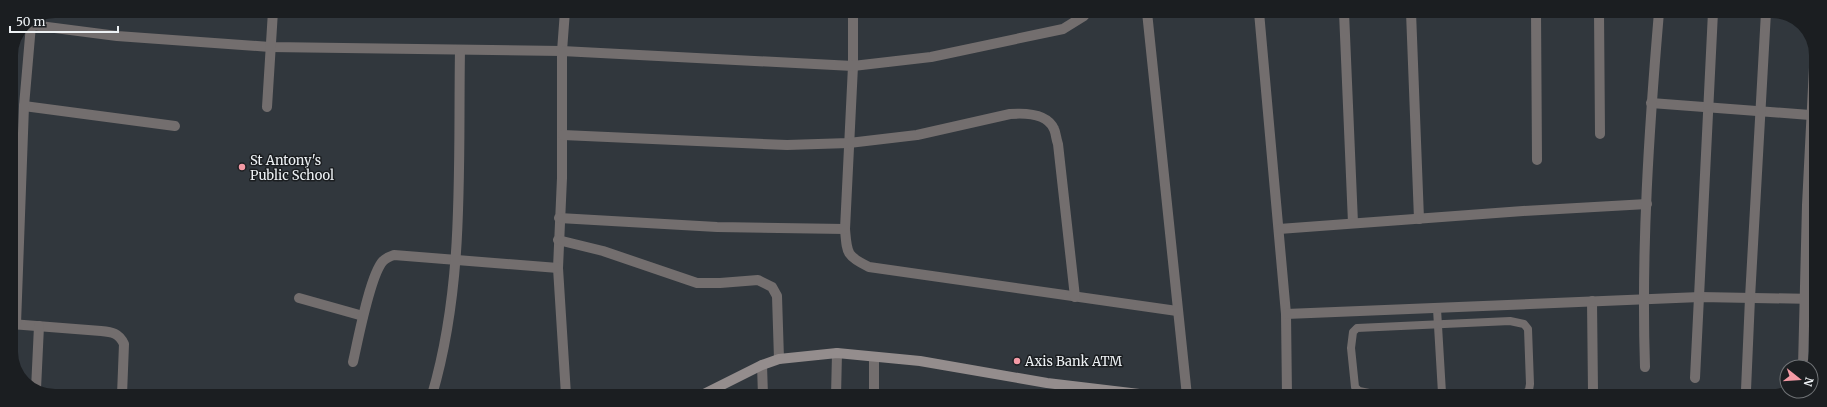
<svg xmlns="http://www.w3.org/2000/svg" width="1827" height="407" font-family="Merriweather,serif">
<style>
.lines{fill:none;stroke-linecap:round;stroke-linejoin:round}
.lane{stroke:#736e6e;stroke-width:8}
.street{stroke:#736e6e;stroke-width:10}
.secondary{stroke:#948d8d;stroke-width:10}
.poi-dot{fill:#f49aa5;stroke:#1b1e21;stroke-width:1.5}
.labels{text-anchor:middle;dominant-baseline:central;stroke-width:3;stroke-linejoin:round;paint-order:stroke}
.poi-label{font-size:13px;fill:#edf1f4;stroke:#1b1e21;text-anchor:start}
</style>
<rect width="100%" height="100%" fill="#31373d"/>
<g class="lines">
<g class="lane">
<polyline points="1437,309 1442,393"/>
<polygon points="1510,321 1524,324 1528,329 1530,384 1529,390 1525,394 1369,393 1359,391 1355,387 1351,348 1353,332 1357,328"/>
</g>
<g class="street">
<polyline points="565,11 562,51 562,178 558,268 566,395"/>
<path d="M853,11V66L845,229C847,253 846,256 869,267L1177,311"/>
<polyline points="1147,12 1187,396"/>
<polyline points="1259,12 1286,314 1287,396"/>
<polyline points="1344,12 1353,223"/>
<polyline points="1411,12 1419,219"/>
<polyline points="1536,12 1537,160"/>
<polyline points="1599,12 1600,134"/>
<polyline points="24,24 117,36 270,47 562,51 853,66 931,57 1063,29 1084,16 1088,11"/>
<polyline points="1651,103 1810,115"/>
<polyline points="24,106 175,126"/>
<polyline points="267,107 273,11"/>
<path d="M563,135L787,145L849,143L917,135L1010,114C1023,113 1047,113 1054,129C1056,133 1056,139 1058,144L1075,297"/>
<polyline points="559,218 717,227 845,229"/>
<polyline points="1279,229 1523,211 1647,204"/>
<polyline points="558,240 603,251 697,283 720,283 758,280 772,287 777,296 779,359"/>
<polyline points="299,298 363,316"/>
<polyline points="1592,301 1593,392"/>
<polyline points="1286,314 1700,297 1815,299"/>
<path d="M11,324L101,331C112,332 119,333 124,344L122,395"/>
<polyline points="16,324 24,106 31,25"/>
<path d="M353,362C358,340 370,275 383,261C386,258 391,256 394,255L558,268"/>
<polyline points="762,365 763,396"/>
<path d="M1645,367C1641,249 1649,130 1659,12"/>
<polyline points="1803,367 1807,205 1815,48"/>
<polyline points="1695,378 1713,12"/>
<polyline points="36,389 39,326"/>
<polyline points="1746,390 1750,298 1766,12"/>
<path d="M432,395C465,283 458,166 460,50"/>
<polyline points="836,396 837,353"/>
<polyline points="874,396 874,357"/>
</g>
<polyline class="secondary" points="702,395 762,365 779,359 837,353 920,361 1047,383 1156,396"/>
</g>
<g class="poi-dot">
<circle cx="242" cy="167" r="4"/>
<circle cx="1017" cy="361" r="4"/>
</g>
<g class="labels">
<g class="poi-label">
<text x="250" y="160">St Antony's<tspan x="250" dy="15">Public School</tspan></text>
<text x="1025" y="361">Axis Bank ATM</text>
</g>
</g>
<path d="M0 0H1827V407H0ZM55 18H1772A37 37 0 0 1 1809 55V352A37 37 0 0 1 1772 389H55A37 37 0 0 1 18 352V55A37 37 0 0 1 55 18Z" fill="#1b1e21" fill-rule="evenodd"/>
<g transform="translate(1799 379) rotate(107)"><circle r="19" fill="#1b1e21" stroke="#6f7275"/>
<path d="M0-3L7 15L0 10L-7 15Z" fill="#f49aa5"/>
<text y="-6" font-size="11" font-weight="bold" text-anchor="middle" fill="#edf1f4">N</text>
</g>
<path d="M10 26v6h108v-6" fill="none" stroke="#edf1f4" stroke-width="2"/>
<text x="16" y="26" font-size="12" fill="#edf1f4" stroke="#1b1e21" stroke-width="3" paint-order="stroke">50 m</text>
</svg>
